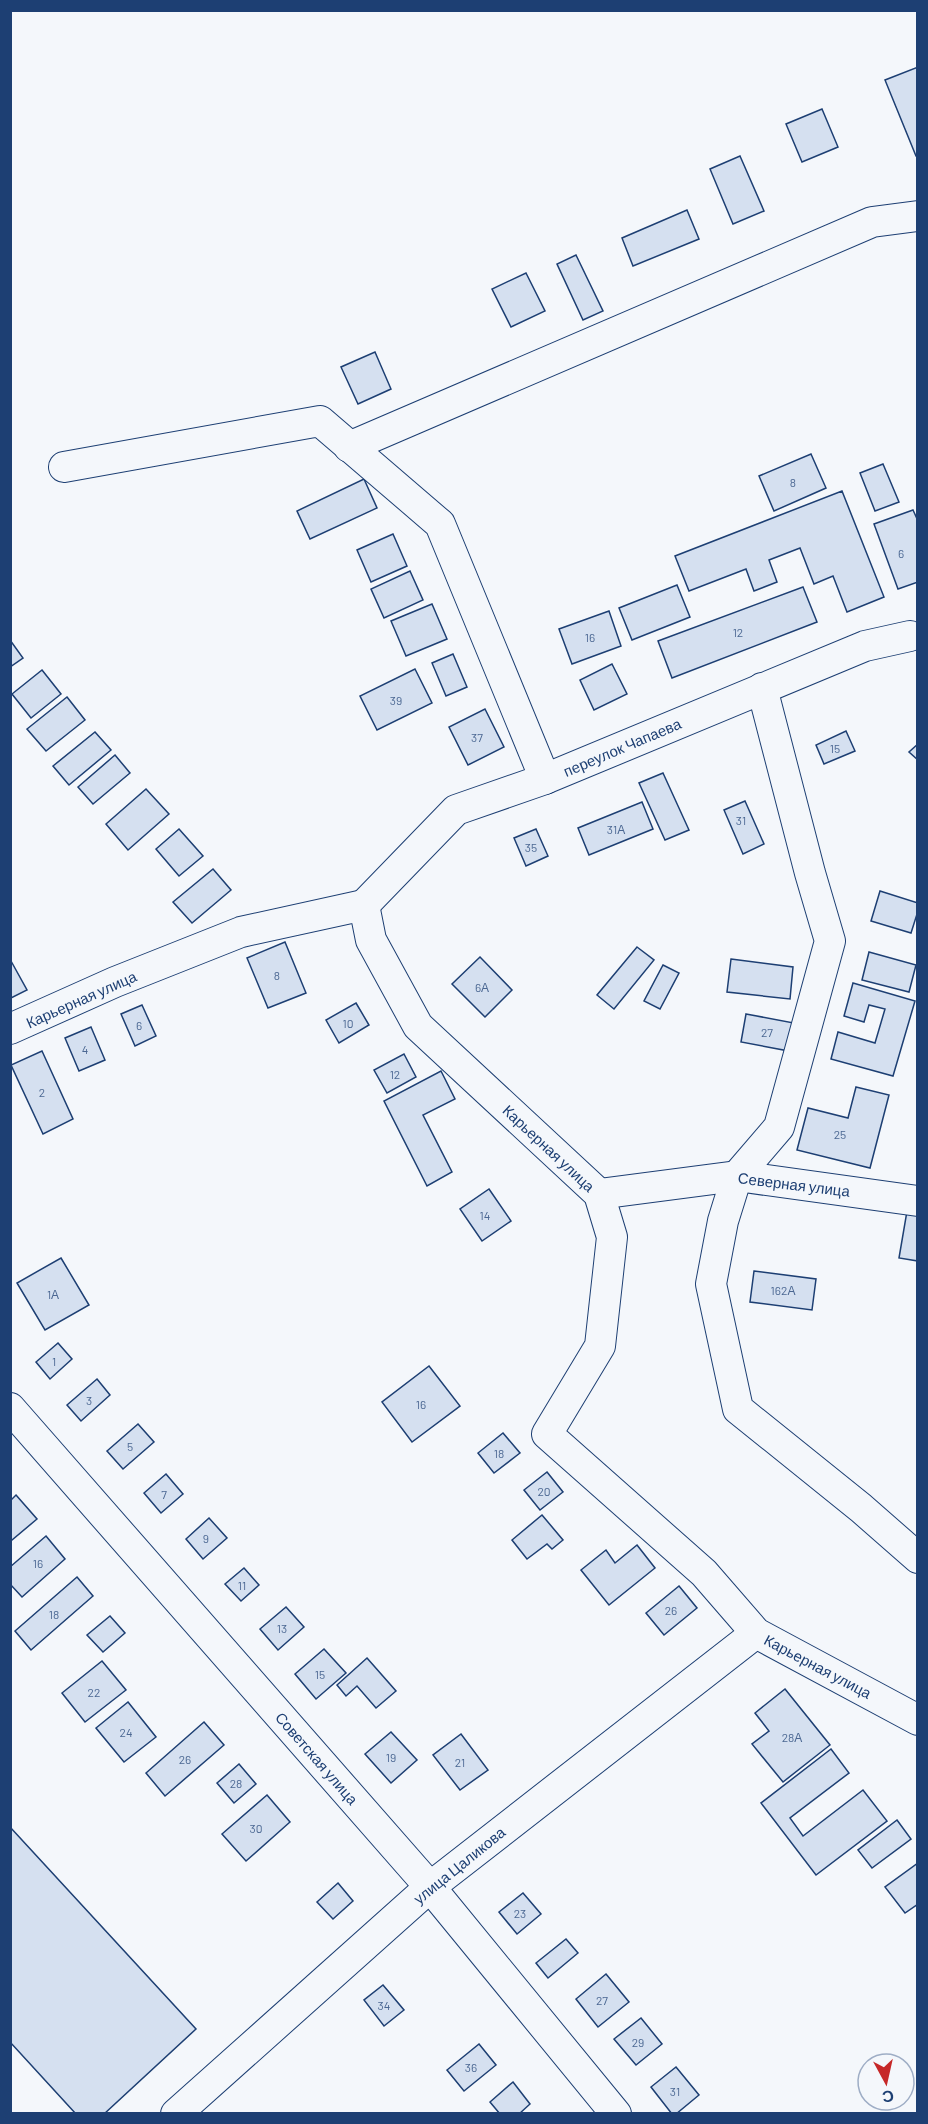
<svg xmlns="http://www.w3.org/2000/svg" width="928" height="2124" font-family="Barlow,sans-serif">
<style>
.building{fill:#d5e0f0;stroke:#1d3f73;stroke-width:1.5}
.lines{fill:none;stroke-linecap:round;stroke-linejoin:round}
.minor-casing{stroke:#1d3f73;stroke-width:32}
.minor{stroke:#f4f7fb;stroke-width:30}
.labels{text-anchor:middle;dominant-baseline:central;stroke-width:4.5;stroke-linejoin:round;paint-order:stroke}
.number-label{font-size:12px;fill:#4b6792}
.street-label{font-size:15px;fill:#1d3f73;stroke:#f4f7fb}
</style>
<rect width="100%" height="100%" fill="#f4f7fb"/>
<g class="building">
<polygon points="918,67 918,156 916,156 885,80"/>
<polygon points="822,109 838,147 802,162 786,124"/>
<polygon points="740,156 764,211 733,224 710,169"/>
<polygon points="687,210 699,239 633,266 622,238"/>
<polygon points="576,255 603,311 583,320 557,264"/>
<polygon points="526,273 545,311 511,327 492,289"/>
<polygon points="375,352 391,389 358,404 341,367"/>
<polygon points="811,454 826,488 774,511 759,476"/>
<polygon points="883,464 899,502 875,511 860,473"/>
<polygon points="364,479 377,508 310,539 297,511"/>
<polygon points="842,491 884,597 847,612 833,576 814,584 800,548 769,560 777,582 754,591 746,569 689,591 675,556"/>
<polygon points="913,510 918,521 918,582 898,589 874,524"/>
<polygon points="393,534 407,566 371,582 357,550"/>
<polygon points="410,571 423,600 384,618 371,589"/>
<polygon points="677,585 690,617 632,640 619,608"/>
<polygon points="803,587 817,622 672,678 658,641"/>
<polygon points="432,604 447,639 406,656 391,621"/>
<polygon points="609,611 621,646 572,664 559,629"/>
<polygon points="10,640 23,658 10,667"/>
<polygon points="453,654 467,687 446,696 432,663"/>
<polygon points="612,664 627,694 594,710 580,680"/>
<polygon points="415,669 432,703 377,730 360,696"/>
<polygon points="42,670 61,694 31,718 12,694"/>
<polygon points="67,697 85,720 46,751 27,729"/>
<polygon points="485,709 504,747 468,765 449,727"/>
<polygon points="846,731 855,751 824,764 816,745"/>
<polygon points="95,732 111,750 69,785 53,766"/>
<polygon points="918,744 918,760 909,752"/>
<polygon points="115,755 130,773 93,804 78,787"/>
<polygon points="663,773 689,830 665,840 639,783"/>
<polygon points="146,789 169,814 128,850 106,824"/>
<polygon points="745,801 764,844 743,854 724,810"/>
<polygon points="642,802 653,829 589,855 578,828"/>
<polygon points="179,829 203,856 179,876 156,849"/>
<polygon points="536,829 548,856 526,866 514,838"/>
<polygon points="213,869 231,890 192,923 173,902"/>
<polygon points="880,891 918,903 918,911 911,933 871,921"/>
<polygon points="285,942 306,993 268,1008 247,958"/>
<polygon points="637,947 654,960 614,1009 597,995"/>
<polygon points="869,952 916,965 909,992 862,980"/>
<polygon points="480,957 512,990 485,1017 452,984"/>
<polygon points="731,959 793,967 790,999 727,992"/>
<polygon points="11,961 27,990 11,998 10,996"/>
<polygon points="663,965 679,973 660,1009 644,1001"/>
<polygon points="853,983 915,1001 893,1076 831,1059 838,1032 875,1043 885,1009 869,1005 864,1022 844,1016"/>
<polygon points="356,1003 369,1025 339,1043 326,1020"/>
<polygon points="142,1005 156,1036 135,1046 121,1014"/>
<polygon points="746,1014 794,1023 789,1051 741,1042"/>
<polygon points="91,1027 105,1060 79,1071 65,1038"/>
<polygon points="42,1051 73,1119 43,1134 11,1065"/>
<polygon points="404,1054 416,1077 387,1093 374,1070"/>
<polygon points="441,1071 455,1099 423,1115 452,1172 427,1186 384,1101"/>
<polygon points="856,1087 889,1095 870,1168 797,1150 808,1108 848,1118"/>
<polygon points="489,1189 511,1221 482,1241 460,1209"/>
<polygon points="907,1211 918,1213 918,1261 899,1258"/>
<polygon points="61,1258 89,1305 45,1330 17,1283"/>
<polygon points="754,1271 816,1279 812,1310 750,1302"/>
<polygon points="58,1343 72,1359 50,1379 36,1362"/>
<polygon points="429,1366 460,1406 412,1442 382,1402"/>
<polygon points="97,1379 110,1395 81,1421 67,1405"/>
<polygon points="138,1424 154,1442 123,1469 107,1451"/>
<polygon points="503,1433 520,1453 494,1473 478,1453"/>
<polygon points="547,1472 563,1492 540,1510 524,1490"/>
<polygon points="166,1474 183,1494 161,1513 144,1493"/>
<polygon points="16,1495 37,1519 12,1540 10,1538 10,1501"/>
<polygon points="542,1515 563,1540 552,1549 547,1544 527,1559 512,1540"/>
<polygon points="209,1518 227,1538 203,1559 186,1539"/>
<polygon points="46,1536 65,1559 22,1597 10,1584 10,1567"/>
<polygon points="637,1545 655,1568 609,1605 581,1570 606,1550 615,1563"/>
<polygon points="244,1568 259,1585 241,1601 225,1584"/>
<polygon points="77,1577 93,1596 31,1650 15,1631"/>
<polygon points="679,1586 697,1608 664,1635 646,1613"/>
<polygon points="286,1607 304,1627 278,1650 260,1629"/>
<polygon points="110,1616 125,1633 103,1652 87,1635"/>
<polygon points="324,1649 346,1673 316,1699 295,1674"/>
<polygon points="367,1658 396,1691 376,1708 357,1686 346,1696 337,1685"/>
<polygon points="102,1661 126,1690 85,1722 62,1693"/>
<polygon points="785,1689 830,1745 783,1782 752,1744 769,1731 755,1713"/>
<polygon points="128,1702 156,1737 124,1762 96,1728"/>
<polygon points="204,1722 224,1745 165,1796 146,1773"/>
<polygon points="391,1732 417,1760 391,1783 365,1754"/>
<polygon points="461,1734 488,1770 460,1790 433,1755"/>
<polygon points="831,1749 849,1773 790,1818 803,1836 863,1790 887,1821 816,1875 761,1803"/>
<polygon points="239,1764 256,1784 234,1803 217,1783"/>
<polygon points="267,1795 290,1822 246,1861 222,1834"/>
<polygon points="897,1820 911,1839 872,1868 858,1850"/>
<polygon points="10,1827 196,2029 104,2114 76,2114 10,2042"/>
<polygon points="918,1863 918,1904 905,1913 885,1887"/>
<polygon points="338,1883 353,1901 333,1919 317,1902"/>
<polygon points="523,1893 541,1914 517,1934 499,1912"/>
<polygon points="566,1939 578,1953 548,1978 536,1963"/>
<polygon points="606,1974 629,2002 598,2027 576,1999"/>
<polygon points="383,1985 404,2010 384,2026 364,2000"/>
<polygon points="641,2018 662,2044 636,2065 614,2039"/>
<polygon points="479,2044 496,2065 464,2091 447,2070"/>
<polygon points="676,2067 699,2095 676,2114 672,2114 651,2087"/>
<polygon points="513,2082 530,2104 519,2114 500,2114 490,2102"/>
</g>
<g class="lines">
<defs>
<g id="minor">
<polyline points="349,447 872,222 918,216"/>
<polyline points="64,467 320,421 440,524 545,779"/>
<polyline points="762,688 810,873 830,941 779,1127 737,1176 723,1221 711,1284 738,1409 861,1508 918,1558"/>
<polyline points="364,905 456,810 545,779 865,646 910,636"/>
<polyline points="10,1029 115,982 241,932 364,905 371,940 418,1026 599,1194 612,1237 600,1346 547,1434 704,1573 756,1633 918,1720"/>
<polyline points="599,1194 737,1176 918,1201"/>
<polyline points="10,1408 430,1887 616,2114"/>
<polyline points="176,2114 430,1887 756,1633"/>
</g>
</defs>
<use href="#minor" class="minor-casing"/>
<use href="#minor" class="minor"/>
</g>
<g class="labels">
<g class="number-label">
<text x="793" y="482">8</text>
<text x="901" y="553">6</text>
<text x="738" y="632">12</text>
<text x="590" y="637">16</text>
<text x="396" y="700">39</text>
<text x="477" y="737">37</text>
<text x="835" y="748">15</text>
<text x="741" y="820">31</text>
<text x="616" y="829">31А</text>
<text x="531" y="847">35</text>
<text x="277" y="975">8</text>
<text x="482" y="987">6А</text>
<text x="348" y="1023">10</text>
<text x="139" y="1025">6</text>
<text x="767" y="1032">27</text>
<text x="85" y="1049">4</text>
<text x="395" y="1074">12</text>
<text x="42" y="1092">2</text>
<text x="840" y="1134">25</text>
<text x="485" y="1215">14</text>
<text x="783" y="1290">162А</text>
<text x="53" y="1294">1А</text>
<text x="54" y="1361">1</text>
<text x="89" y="1400">3</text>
<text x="421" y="1404">16</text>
<text x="130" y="1446">5</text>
<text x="499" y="1453">18</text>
<text x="544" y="1491">20</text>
<text x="164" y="1494">7</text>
<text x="206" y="1538">9</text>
<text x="38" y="1563">16</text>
<text x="242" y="1585">11</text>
<text x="671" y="1610">26</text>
<text x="54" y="1614">18</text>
<text x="282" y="1628">13</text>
<text x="320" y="1674">15</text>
<text x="94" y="1692">22</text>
<text x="126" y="1732">24</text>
<text x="792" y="1737">28А</text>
<text x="391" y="1757">19</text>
<text x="185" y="1759">26</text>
<text x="460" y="1762">21</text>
<text x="236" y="1783">28</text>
<text x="256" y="1828">30</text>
<text x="520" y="1913">23</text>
<text x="602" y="2000">27</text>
<text x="384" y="2005">34</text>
<text x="638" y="2042">29</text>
<text x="471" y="2067">36</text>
<text x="675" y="2091">31</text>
</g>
<g class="street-label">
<text transform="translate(622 747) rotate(-23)">переулок Чапаева</text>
<text transform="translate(81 999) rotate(-24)">Карьерная улица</text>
<text transform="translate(549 1148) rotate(43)">Карьерная улица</text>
<text transform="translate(794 1184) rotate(7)">Северная улица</text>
<text transform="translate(818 1666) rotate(28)">Карьерная улица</text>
<text transform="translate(317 1758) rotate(49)">Советская улица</text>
<text transform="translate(459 1865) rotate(-39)">улица Цаликова</text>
</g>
</g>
<rect width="928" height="2124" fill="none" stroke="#1d3f73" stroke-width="24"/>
<g transform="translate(886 2082) rotate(172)"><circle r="28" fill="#f4f7fb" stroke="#9eadc5" stroke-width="1.5"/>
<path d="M0-4.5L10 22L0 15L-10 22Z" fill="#c62828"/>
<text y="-9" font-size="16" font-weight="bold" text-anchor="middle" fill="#1d3f73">С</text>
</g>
</svg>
